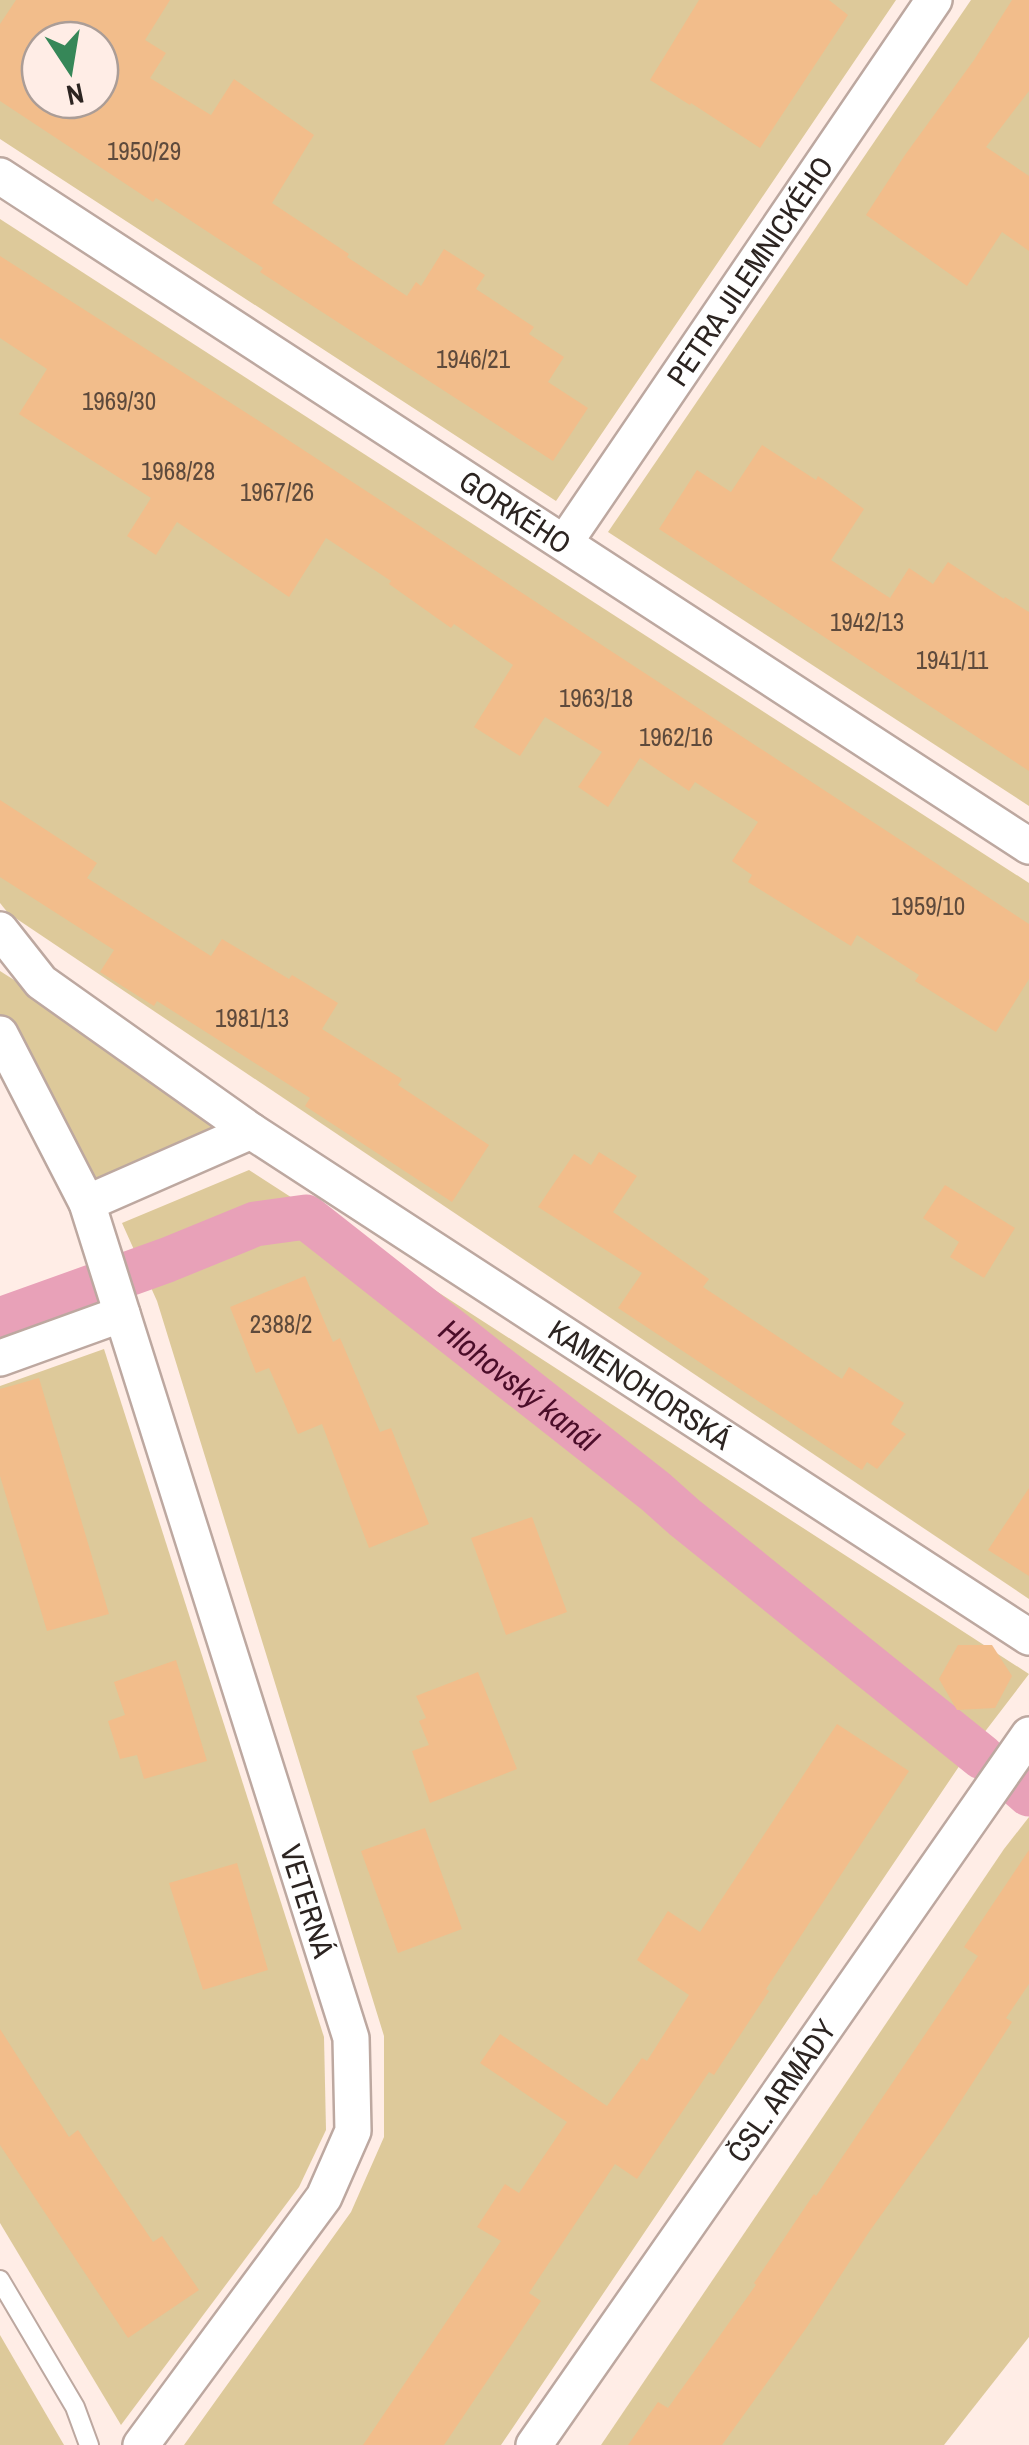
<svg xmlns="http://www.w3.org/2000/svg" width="1029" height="2445" font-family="'Archivo Narrow',sans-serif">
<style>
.green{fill:#ddc99a;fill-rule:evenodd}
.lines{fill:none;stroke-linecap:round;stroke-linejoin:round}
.canal{stroke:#e8a1b8;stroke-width:45}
.building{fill:#f2bd8b;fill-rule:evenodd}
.lane-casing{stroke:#bda8a0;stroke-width:22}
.street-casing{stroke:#bda8a0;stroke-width:40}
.lane{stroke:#fff;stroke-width:18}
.street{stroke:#fff;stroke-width:35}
.labels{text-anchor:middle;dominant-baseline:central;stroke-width:8;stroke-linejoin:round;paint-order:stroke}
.number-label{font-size:25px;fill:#5e4a3c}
.street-label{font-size:30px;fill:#2c2421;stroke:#ffede6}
.water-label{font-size:32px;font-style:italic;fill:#4b0d29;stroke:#ffede6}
</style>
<rect width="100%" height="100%" fill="#ffede6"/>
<g class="green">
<path d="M0,0H896L556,501L0,139ZM40,40H100V100H40Z"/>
<polygon points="971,0 1029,0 1029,806 608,532"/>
<polygon points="0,219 1029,883 1029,1599 8,913 0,903"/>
<polygon points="0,971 251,1131 87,1203 0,1034"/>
<polygon points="249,1170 1029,1674 964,1759 501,2445 184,2445 351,2212 384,2137 384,2036 157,1301 122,1223"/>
<polygon points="104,1349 324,2037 326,2130 299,2187 121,2425 0,2223 0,1386"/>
<polygon points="1029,1817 1029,2337 944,2445 601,2445 1004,1849"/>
<polygon points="0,2335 64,2445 0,2445"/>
</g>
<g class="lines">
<g class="canal">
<path id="s1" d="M0,1320L167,1260L255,1224L306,1217L656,1492L684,1517L982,1757"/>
<polyline points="1021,1787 1029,1794"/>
</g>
</g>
<g class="building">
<path d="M16,0H170L145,40L166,53L150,78L211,115L234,79L314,135L272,203L349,254L347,257L407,296L416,282L421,286L444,249L485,275L476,289L534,327L529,334L564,357L548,382L588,408L553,461L260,272L263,268L156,198L153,202L0,101V24ZM40,40H100V100H40Z"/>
<polygon points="699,0 829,0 848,15 760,148 691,103 690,105 650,80"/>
<polygon points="1012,0 1029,0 1029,91 986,147 1029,176 1029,251 1002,232 967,286 866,215 905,155 974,60"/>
<polygon points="0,256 256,419 1029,924 1029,979 996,1032 915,981 919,975 857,935 851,946 748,882 752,875 732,861 758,822 695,782 689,791 640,758 608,807 578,787 602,752 545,717 520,756 474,727 513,665 454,624 451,628 389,584 391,581 326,538 289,597 177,522 156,555 127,536 151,498 19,414 47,369 0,338"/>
<polygon points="762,445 816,480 818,476 864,509 831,560 890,598 909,568 933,584 948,562 1004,599 1005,597 1029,612 1029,771 659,529 697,470 731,492"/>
<polygon points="0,800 97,863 87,878 211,956 222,939 289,979 292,975 338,1003 322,1029 402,1079 398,1085 489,1145 452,1202 305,1106 310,1098 157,1001 154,1006 100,972 114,950 0,877"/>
<polygon points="599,1152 637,1176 613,1212 709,1279 703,1287 842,1379 849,1367 904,1403 891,1424 906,1434 877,1469 867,1462 862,1470 618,1308 642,1273 538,1207 574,1154 591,1165"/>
<polygon points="945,1185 1015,1228 984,1278 950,1257 959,1242 923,1218"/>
<polygon points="305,1276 333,1342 340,1338 380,1432 391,1428 429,1524 369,1548 322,1424 298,1434 269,1368 256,1373 230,1307"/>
<polygon points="39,1378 109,1614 47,1631 0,1476 0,1389"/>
<polygon points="1029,1488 1029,1576 988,1550"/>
<polygon points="532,1517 567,1612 506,1635 471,1538"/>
<polygon points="958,1645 992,1645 1012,1676 995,1708 957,1710 939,1679"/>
<polygon points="176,1660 207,1761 144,1779 137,1755 120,1759 108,1721 125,1715 114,1682"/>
<polygon points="478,1672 517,1769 430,1803 412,1751 429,1745 419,1721 426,1718 416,1696"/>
<polygon points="837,1724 909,1771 766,1989 769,1991 714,2075 709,2072 637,2179 615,2164 529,2293 541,2301 444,2445 363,2445 501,2241 477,2227 505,2184 519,2193 567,2122 480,2063 500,2034 607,2106 642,2058 647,2061 689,1995 637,1960 668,1911 700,1932"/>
<polygon points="425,1828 462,1929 398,1953 361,1851"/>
<polygon points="1029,1850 1029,1984 1006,2018 1012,2022 944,2127 869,2232 807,2327 722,2445 628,2445 658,2402 668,2408 756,2285 754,2283 814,2194 816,2196 978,1956 964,1947"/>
<polygon points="237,1863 268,1970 203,1990 169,1883"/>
<polygon points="0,2029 69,2137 78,2130 153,2242 162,2236 199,2290 128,2338 0,2145"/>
</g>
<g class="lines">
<defs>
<polyline id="lane" points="0,2280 75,2407 89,2445"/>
<g id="street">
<path id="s2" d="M0,176L1029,846"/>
<path id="s3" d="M565,542L934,0"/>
<path id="s4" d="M0,930L41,982L251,1131L1029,1637"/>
<path id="s5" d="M0,1034L87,1203L351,2038L353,2131L324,2197L141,2445"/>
<polyline points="87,1203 251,1131"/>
<polyline points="0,1358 122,1314"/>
<path id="s6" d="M534,2445L1029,1735"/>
</g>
</defs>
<use href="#lane" class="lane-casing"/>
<use href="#street" class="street-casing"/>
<use href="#lane" class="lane"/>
<use href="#street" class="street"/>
</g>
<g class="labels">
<g class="number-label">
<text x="144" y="151">1950/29</text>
<text x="473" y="359">1946/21</text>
<text x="119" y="401">1969/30</text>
<text x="178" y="471">1968/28</text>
<text x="277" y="492">1967/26</text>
<text x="867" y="622">1942/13</text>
<text x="952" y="660">1941/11</text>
<text x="596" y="698">1963/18</text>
<text x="676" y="737">1962/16</text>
<text x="928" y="906">1959/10</text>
<text x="252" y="1018">1981/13</text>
<text x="281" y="1324">2388/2</text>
</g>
<g class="street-label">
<text stroke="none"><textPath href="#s3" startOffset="328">PETRA JILEMNICKÉHO</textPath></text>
<text stroke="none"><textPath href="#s2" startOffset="615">GORKÉHO</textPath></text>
<text stroke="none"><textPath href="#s4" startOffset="788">KAMENOHORSKÁ</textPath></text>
<text stroke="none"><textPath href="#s5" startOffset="922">VETERNÁ</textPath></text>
<text stroke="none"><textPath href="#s6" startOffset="432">ČSL. ARMÁDY</textPath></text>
</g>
<g class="water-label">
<text stroke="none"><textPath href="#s1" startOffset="595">Hlohovský kanál</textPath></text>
</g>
</g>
<g transform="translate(70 70) rotate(168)"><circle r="48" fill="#ffede6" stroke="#ab9d97" stroke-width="2.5"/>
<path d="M0-8L18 38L0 25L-18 38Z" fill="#368758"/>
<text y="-15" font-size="28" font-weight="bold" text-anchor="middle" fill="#2c2421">N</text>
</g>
</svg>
